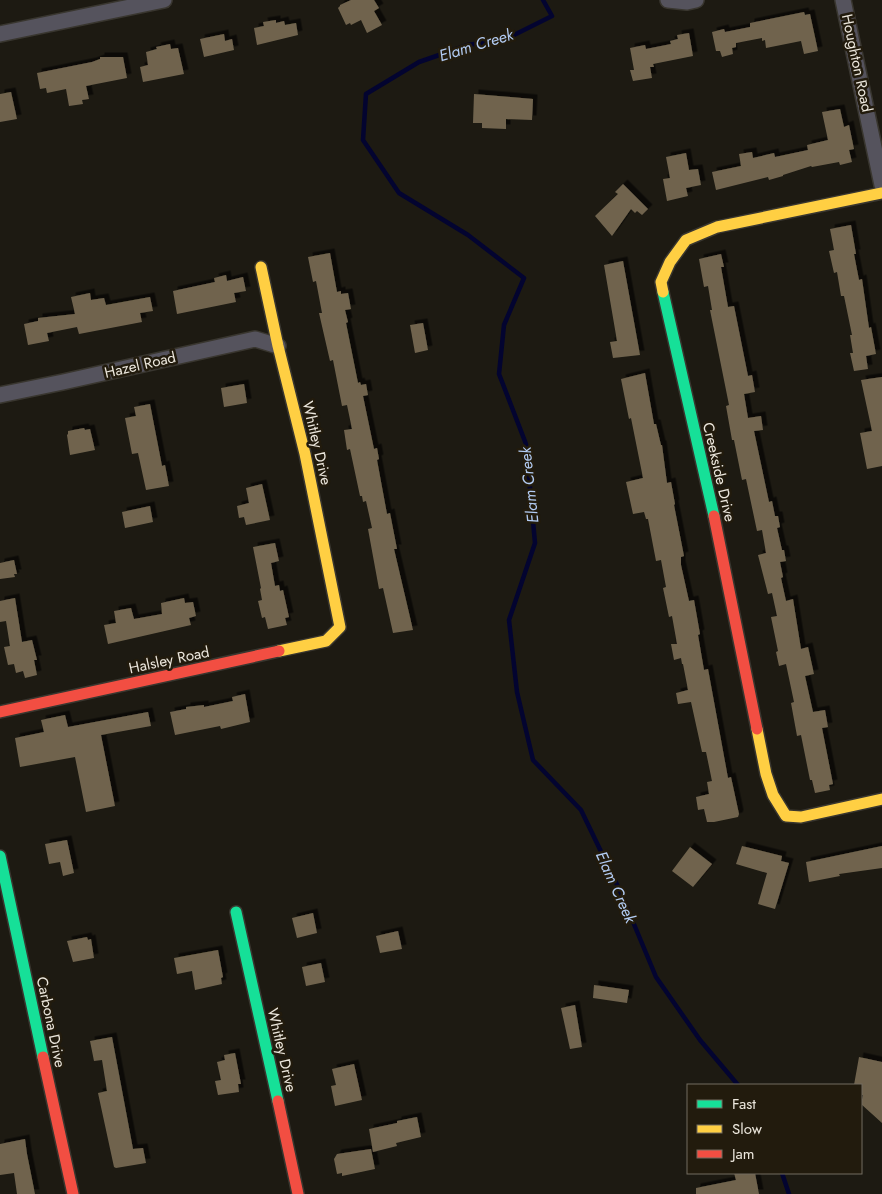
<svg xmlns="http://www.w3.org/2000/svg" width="882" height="1194" font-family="Jost,sans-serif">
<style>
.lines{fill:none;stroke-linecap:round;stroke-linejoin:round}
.stream{stroke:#030430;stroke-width:4.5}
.building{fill:#70644e;filter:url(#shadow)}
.street-casing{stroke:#39362f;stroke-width:18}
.fast-casing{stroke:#39362f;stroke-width:14}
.slow-casing{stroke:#39362f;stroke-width:14}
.jam-casing{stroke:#39362f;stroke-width:14}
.street{stroke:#55535d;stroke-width:15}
.fast{stroke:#16e098;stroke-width:11}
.slow{stroke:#ffcf43;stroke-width:11}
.jam{stroke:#f24e42;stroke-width:11}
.labels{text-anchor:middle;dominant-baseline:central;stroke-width:5;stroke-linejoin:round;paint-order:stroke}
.street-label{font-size:15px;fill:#ece7dd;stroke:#221b0d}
.water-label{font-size:16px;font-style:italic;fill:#b2cbf2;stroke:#221b0d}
</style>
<defs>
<filter id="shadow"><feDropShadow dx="4.5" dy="-4.5" stdDeviation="0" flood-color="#0009"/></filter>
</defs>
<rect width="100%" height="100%" fill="#1d1a12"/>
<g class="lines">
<g class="stream">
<polyline points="543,0 552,16 506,39 468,45 419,62 366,94 363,140 399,193 468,235 524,278 504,325 499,374 526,444 535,543 509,620 517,692 533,760 581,810 621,893 656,977 700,1040 738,1085"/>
<polyline points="782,1173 789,1194"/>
</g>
</g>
<g class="building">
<polygon points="351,0 374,0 379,8 374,11 382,25 367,33 361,20 351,25 350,23 346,25 338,8 340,6 340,5"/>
<polygon points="804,12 805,15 810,14 818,51 804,54 801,41 766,48 765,40 762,41 762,38 736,43 736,47 732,48 733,54 722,57 720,51 716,51 712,32 724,29 725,32 750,27 750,23"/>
<polygon points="276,20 276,23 284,21 285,25 296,23 298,35 257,45 254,28 264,26 263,22"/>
<polygon points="689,33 693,56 653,64 654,67 650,67 652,78 633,81 630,70 634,70 630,48 645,45 646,49 671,44 670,41 678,39 677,35"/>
<polygon points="224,34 225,41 232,39 234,50 204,57 200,39"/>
<polygon points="170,44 171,49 178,48 184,74 143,82 140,67 148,65 146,52 157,49 156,47"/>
<polygon points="100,57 123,57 127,78 86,86 89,99 82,100 83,104 69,106 66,89 47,93 46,88 40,89 37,73 92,62 100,59"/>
<polygon points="11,92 17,119 0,122 0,94"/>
<polygon points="474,94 533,99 532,120 506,119 506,129 482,128 482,123 473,123"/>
<polygon points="840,109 844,127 849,125 854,149 849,150 852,162 840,165 839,162 812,167 811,166 783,175 783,176 769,180 768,177 716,190 712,172 741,166 739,154 752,152 753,158 774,153 775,157 808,150 807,145 828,140 822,112"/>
<polygon points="686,153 689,170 698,169 701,185 686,188 688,196 667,201 663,179 670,178 666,157"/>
<polygon points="623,184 648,209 642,215 637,211 635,213 631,209 612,236 595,216 618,194 615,192"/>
<polygon points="851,225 856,254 854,254 859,280 862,279 869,328 871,327 876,354 866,356 868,369 854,371 850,353 853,353 850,335 852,335 844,296 841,296 837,272 834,273 829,251 834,250 830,229"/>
<polygon points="330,253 337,292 341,291 341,294 348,293 351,309 345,310 348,322 346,323 358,383 360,382 361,385 366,384 368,395 363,396 374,449 377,448 379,459 377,460 387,514 390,513 397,549 394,549 413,630 393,633 383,588 379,589 368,529 372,528 366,501 363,502 362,496 360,496 350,449 347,450 344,430 352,429 347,405 342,406 333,360 330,361 319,313 322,313 316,281 313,282 308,257"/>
<polygon points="721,254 724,267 721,267 728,307 734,306 748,376 752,375 755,392 744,394 748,418 761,416 763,430 754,431 769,502 772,501 775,516 778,516 780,527 777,528 782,550 784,550 786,561 780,562 783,577 781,578 786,601 793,599 801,649 808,647 814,674 805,676 813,712 825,710 828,727 822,728 833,784 829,785 830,790 815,793 812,780 810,780 801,735 797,736 791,703 794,702 786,664 779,666 776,652 778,651 771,617 777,616 772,593 768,594 758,555 766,553 762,530 757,531 746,479 742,480 734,440 732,440 726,406 729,405 710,310 712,310 708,286 704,287 699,259"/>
<polygon points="623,261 640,355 613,358 610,342 617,341 604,265"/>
<polygon points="226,275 227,281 243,277 246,291 234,293 236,302 177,314 173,291 215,282 214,278"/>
<polygon points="90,293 91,300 104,298 106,305 150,297 153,311 140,313 142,322 79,334 77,327 47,333 49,341 28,345 24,324 38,321 38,318 75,314 71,297"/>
<polygon points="423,323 428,350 415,353 410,325"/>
<polygon points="645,373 654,424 656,424 661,445 662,445 667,483 671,482 675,504 674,505 684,556 681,557 681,565 689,601 694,600 700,634 698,635 704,670 708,669 728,778 731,777 739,814 738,817 714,822 707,822 704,809 698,810 696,797 709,794 707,782 712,781 706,752 702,752 691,702 678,704 676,693 688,690 683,664 682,664 681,658 674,660 671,644 677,644 672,616 669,617 663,588 666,587 661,560 656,561 648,519 646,519 644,512 633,514 626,482 643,478 631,418 629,419 621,379"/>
<polygon points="882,377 882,466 867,469 860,433 872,431 861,380"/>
<polygon points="244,384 247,403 224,407 221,388"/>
<polygon points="150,404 162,466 165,465 169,486 146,490 138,453 132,454 125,418 136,416 134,407"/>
<polygon points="84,428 85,430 90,429 95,450 70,455 67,435 68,434 68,431"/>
<polygon points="262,484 270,520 246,525 244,517 239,518 237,506 249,503 246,488"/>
<polygon points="150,506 153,522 125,528 122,512"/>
<polygon points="275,543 279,561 271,563 275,586 279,585 280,591 283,590 289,617 285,618 287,625 268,629 265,617 262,618 258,601 262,600 260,589 261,588 253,547"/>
<polygon points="14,560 17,574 14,574 15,577 0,579 0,563"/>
<polygon points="15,598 22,642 32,640 37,660 34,660 37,675 25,678 23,671 16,673 14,664 8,665 4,647 10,646 6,621 0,622 0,601"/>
<polygon points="184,598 185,603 193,602 196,616 189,618 191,625 108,644 104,625 116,623 114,611 131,608 134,619 162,614 161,603"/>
<polygon points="245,694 250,722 221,729 220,726 175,735 170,712 186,709 186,707 204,705 204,707 233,701 232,697"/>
<polygon points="148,712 151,726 101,735 115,806 86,812 75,757 20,767 15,738 44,732 41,720 65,715 68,727"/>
<polygon points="67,840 74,873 63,876 60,862 49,864 45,844"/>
<polygon points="742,846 782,856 781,861 789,863 775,909 758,904 767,873 736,864"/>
<polygon points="882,846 882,868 839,874 840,876 809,882 806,862"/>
<polygon points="690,847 712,864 693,887 672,871"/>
<polygon points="313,913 317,933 297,938 292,918"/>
<polygon points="398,931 402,949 380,953 376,936"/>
<polygon points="87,937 88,940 91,939 94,958 73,962 67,941"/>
<polygon points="218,950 223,977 221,978 222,984 195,990 192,971 177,974 174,958"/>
<polygon points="321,963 325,982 306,986 302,967"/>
<polygon points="594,985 629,990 627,1003 593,998"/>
<polygon points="575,1005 582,1047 570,1049 561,1008"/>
<polygon points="112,1037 133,1149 143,1148 146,1163 116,1168 114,1167 98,1093 107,1091 102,1060 94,1061 90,1041"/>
<polygon points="235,1053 241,1084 238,1084 239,1092 218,1095 215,1081 221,1080 217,1062 225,1060 224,1055"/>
<polygon points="859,1057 882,1062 882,1123 861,1104 863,1095 861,1095 861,1085 854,1085"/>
<polygon points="354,1064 362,1100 335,1106 331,1086 336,1085 332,1069"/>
<polygon points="417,1117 421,1137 396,1143 397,1146 373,1152 369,1129 397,1123 397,1121"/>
<polygon points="25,1139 27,1154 35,1194 17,1194 14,1173 0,1175 0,1144"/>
<polygon points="371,1149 375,1169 342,1176 342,1173 337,1174 334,1159 337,1154"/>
<polygon points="734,1173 755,1173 759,1194 696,1194 696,1188 736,1180"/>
</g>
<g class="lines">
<defs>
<g id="street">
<polyline points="668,0 687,2 696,0"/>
<polyline points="843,0 882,185"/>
<polyline points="0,34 164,0"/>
<polyline points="0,395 63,382 255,339 278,346"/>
</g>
<g id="fast">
<polyline points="663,292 714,516"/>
<polyline points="0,856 43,1057"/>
<polyline points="236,912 278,1101"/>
</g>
<g id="slow">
<polyline points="261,267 278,346 305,454 340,627 326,641 279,651"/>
<polyline points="663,292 661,282 670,262 686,240 717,227 882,193"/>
<polyline points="757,729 766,774 773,795 786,816 801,817 882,799"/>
</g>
<g id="jam">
<polyline points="714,516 757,729"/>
<polyline points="0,712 279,651"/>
<polyline points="43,1057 73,1194"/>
<polyline points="278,1101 298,1194"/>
</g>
</defs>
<use href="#street" class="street-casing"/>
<use href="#fast" class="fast-casing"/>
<use href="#slow" class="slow-casing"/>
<use href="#jam" class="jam-casing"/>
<use href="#street" class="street"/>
<use href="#fast" class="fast"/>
<use href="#slow" class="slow"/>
<use href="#jam" class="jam"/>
</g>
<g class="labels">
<g class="street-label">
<text transform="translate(857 63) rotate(78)">Houghton Road</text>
<text transform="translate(140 365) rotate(-13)">Hazel Road</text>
<text transform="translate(317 443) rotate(77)">Whitley Drive</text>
<text transform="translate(719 472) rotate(77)">Creekside Drive</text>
<text transform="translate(169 660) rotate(-12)">Halsley Road</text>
<text transform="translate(51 1022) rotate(78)">Carbona Drive</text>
<text transform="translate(282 1050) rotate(77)">Whitley Drive</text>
</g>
<g class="water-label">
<text transform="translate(476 45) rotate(-17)">Elam Creek</text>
<text transform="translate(529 485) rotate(-96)">Elam Creek</text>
<text transform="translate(616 887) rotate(66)">Elam Creek</text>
</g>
</g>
<rect x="687" y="1084" width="175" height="90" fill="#221b0d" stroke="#736d60"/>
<rect x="697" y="1100" width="25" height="8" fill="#16e098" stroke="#736d60"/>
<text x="732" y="1109" font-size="15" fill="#ece7dd">Fast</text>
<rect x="697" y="1125" width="25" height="8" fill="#ffcf43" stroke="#736d60"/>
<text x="732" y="1134" font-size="15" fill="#ece7dd">Slow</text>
<rect x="697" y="1150" width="25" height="8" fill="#f24e42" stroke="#736d60"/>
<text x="732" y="1159" font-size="15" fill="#ece7dd">Jam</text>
</svg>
